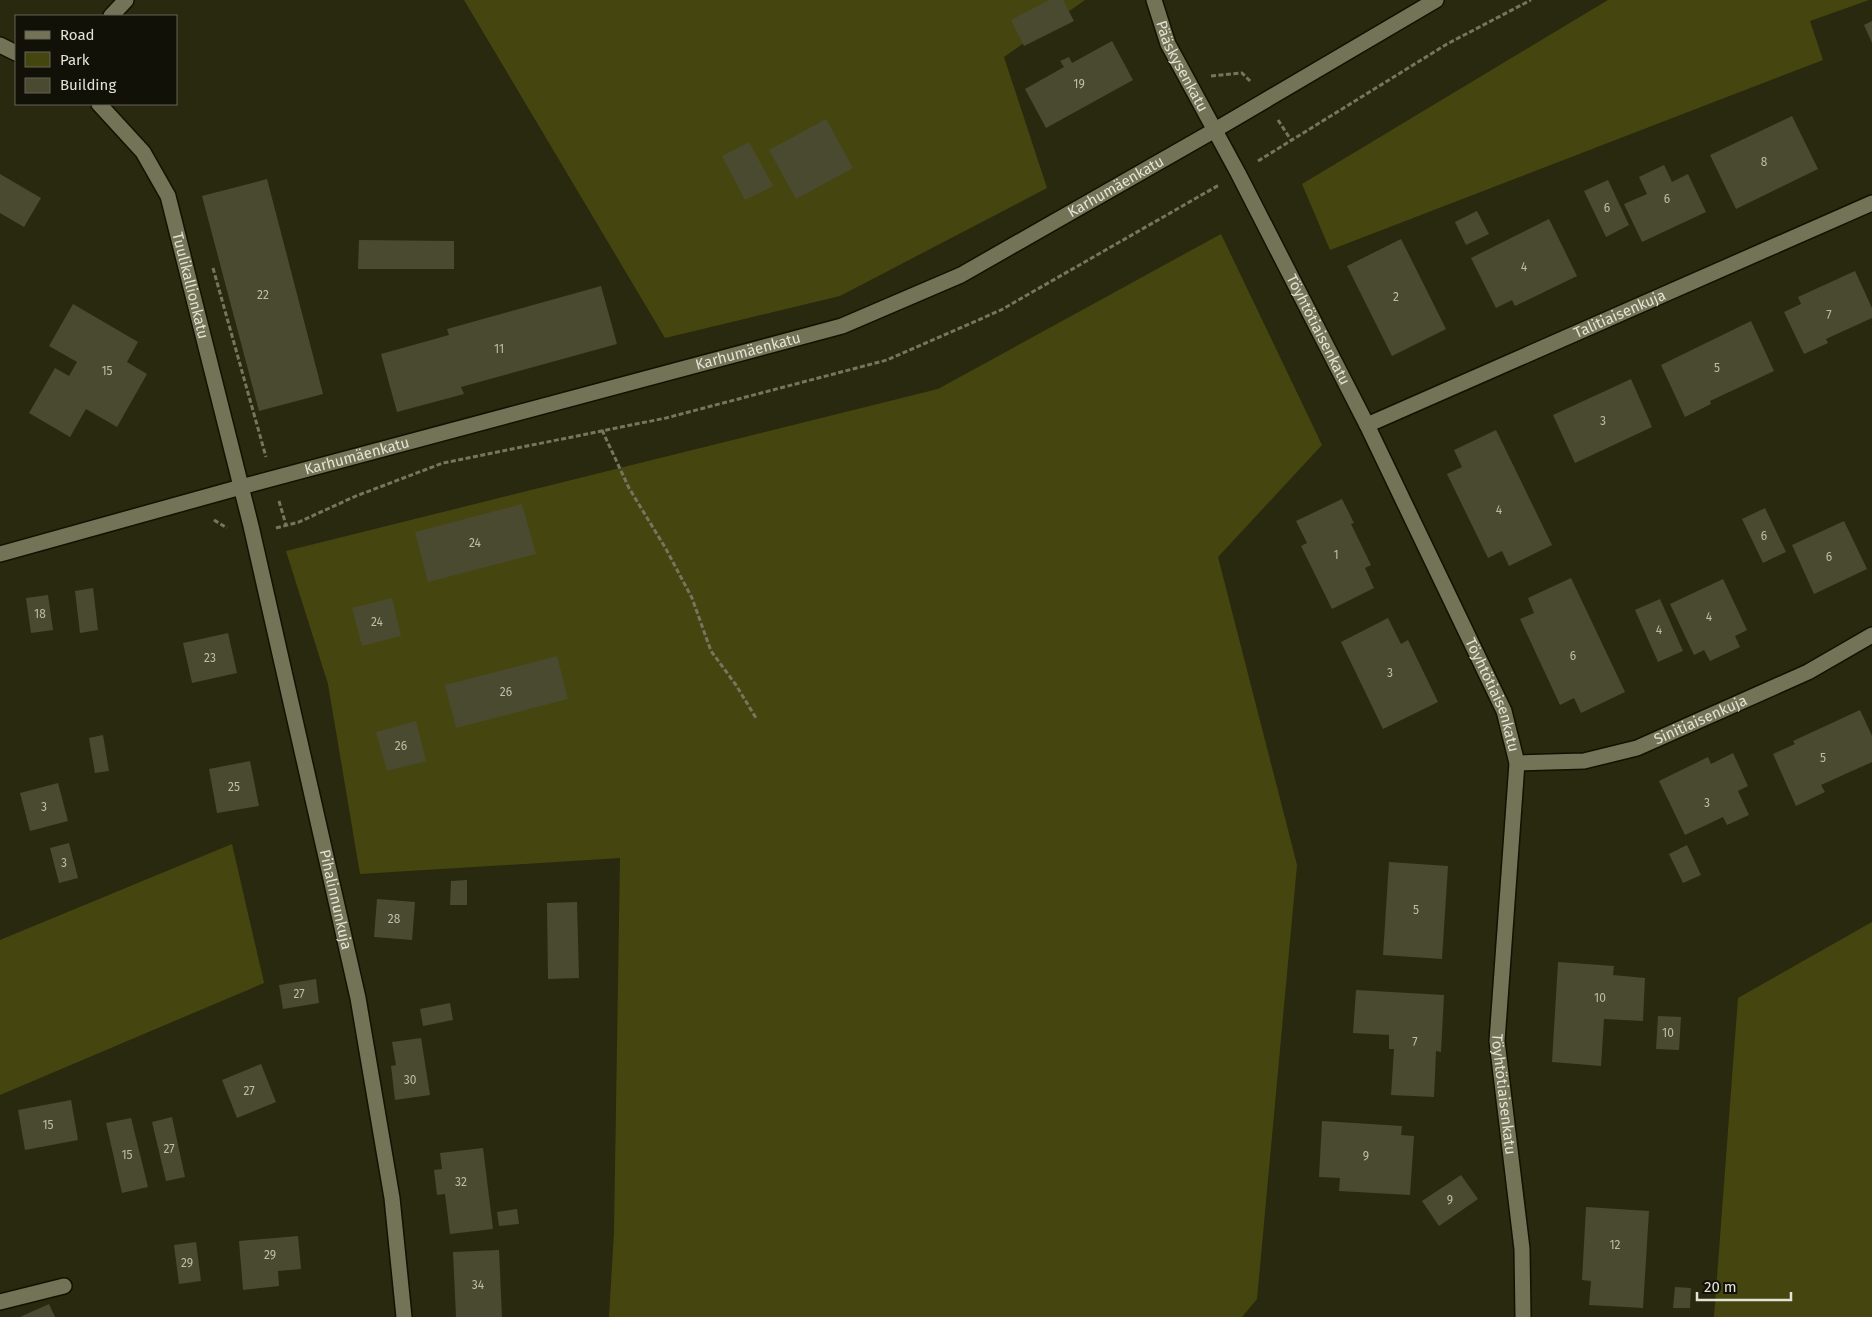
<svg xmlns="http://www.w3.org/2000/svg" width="1872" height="1317" font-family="'Fira Sans',sans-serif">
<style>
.green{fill:#45460f}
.building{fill:#494a2f}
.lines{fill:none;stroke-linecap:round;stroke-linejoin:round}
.minor-casing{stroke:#121200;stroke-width:18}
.path{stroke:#757560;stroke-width:3;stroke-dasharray:5 2.5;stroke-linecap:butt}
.minor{stroke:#727357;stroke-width:15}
.labels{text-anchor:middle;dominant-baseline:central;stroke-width:5;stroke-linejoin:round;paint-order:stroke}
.number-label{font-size:12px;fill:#bcbdab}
.street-label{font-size:15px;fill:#e2e3d4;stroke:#111107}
</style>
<rect width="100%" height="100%" fill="#29290f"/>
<g class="green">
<polygon points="464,0 1085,0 1004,57 1047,188 840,296 665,338"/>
<polygon points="1608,0 1869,0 1810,21 1823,60 1330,250 1302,184"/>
<polygon points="1221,234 1322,445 1218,557 1297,865 1257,1299 1242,1317 609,1317 614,1232 620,858 360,874 328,684 286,551 938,389"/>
<polygon points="232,844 264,983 0,1095 0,940"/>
<polygon points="1872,922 1872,1317 1714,1317 1738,998"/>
</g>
<g class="building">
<polygon points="1049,0 1063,0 1074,21 1024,46 1011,20"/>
<polygon points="1872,21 1872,43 1864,25"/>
<polygon points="1112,41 1133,80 1046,128 1025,89 1064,67 1060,61 1069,57 1072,63"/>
<polygon points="1792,116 1818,169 1736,209 1710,155"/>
<polygon points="826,119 853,168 796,199 769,150"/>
<polygon points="749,142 773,186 745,200 722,156"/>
<polygon points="1664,165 1672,182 1688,174 1706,212 1642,242 1624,204 1647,194 1639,177"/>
<polygon points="0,174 41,198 24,227 0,213"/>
<polygon points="267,179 323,394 259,411 202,196"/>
<polygon points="1608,180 1629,225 1606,237 1584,191"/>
<polygon points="1477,211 1489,234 1466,245 1455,222"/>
<polygon points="1549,219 1577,276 1515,306 1512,300 1496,308 1471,258"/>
<polygon points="1401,239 1446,329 1392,356 1347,266"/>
<polygon points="359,240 454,241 454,269 358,269"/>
<polygon points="1855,271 1872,308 1872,318 1826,339 1828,343 1804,354 1784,312 1801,304 1798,297"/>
<polygon points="601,286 617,344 461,387 464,394 397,412 381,354 449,335 447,329"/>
<polygon points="73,304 138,342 127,362 147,374 117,427 86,409 70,437 29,413 55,368 69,376 77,362 49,346"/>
<polygon points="1751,321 1774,371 1710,401 1711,404 1685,417 1661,365"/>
<polygon points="1631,379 1652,427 1575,463 1553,415"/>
<polygon points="1496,430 1552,545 1509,566 1502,551 1488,558 1447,474 1462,467 1454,450"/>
<polygon points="1342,499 1354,523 1351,524 1371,565 1365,568 1374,588 1332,609 1301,546 1307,543 1296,521"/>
<polygon points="522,504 536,554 428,582 415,532"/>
<polygon points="1765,508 1786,552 1763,563 1742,519"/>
<polygon points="1844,521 1867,569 1814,594 1792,545"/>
<polygon points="1571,578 1625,692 1581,713 1574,698 1560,705 1520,619 1534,613 1528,598"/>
<polygon points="1723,579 1747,630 1735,636 1740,647 1710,661 1704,650 1694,655 1670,604"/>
<polygon points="93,588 98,630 80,633 75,591"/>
<polygon points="48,595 53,630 31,633 26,598"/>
<polygon points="392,598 401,636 362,646 352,608"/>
<polygon points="1660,599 1683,651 1658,662 1635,610"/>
<polygon points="1388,618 1401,644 1408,640 1438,702 1383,729 1341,642"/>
<polygon points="228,633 237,673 192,683 183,643"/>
<polygon points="557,656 568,699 456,728 445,685"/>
<polygon points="1860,710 1872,736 1872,762 1821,785 1825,792 1796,806 1773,754 1795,744 1793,741"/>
<polygon points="416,721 426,761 387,771 376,732"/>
<polygon points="103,735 109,771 95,773 89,738"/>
<polygon points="1733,753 1748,786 1738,791 1749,815 1727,825 1723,817 1685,835 1659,781 1708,757 1711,764"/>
<polygon points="250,761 259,806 217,813 209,769"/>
<polygon points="58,783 68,821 30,831 20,793"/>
<polygon points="69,843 78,878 59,883 50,848"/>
<polygon points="1687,845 1701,875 1683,883 1669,854"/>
<polygon points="1389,862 1448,866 1442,959 1383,955"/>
<polygon points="467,880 467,905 450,905 451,881"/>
<polygon points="377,899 415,902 412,940 374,937"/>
<polygon points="577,902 579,978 548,979 547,903"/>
<polygon points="1558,962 1614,966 1613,975 1645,978 1643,1021 1604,1019 1601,1066 1552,1062"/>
<polygon points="316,979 319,1003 283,1009 279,985"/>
<polygon points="1356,990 1444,995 1441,1052 1436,1051 1434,1097 1391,1095 1394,1049 1389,1049 1389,1035 1353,1033"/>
<polygon points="450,1003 453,1020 423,1026 420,1009"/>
<polygon points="1658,1016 1681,1017 1679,1050 1656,1049"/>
<polygon points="421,1038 430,1095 395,1100 391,1066 396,1065 392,1042"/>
<polygon points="261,1064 276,1102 237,1118 222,1080"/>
<polygon points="71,1100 78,1140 25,1150 18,1110"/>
<polygon points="172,1117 185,1177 166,1181 152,1122"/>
<polygon points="131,1118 148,1187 122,1193 106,1123"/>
<polygon points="1322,1121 1402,1126 1401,1135 1414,1136 1410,1195 1339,1191 1340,1178 1319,1177"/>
<polygon points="483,1148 493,1229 450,1234 445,1194 437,1195 434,1170 442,1169 440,1153"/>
<polygon points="1461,1175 1478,1199 1439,1226 1422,1201"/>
<polygon points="1586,1207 1649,1211 1643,1308 1589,1305 1591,1281 1582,1280"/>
<polygon points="517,1209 519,1224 499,1226 497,1212"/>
<polygon points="298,1236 301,1269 278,1271 279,1286 243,1290 239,1241"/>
<polygon points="196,1242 201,1281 179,1284 174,1245"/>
<polygon points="499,1250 502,1317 456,1317 453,1252"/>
<polygon points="1675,1287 1691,1288 1690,1308 1673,1308"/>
<polygon points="49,1304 55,1317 20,1317"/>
</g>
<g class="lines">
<defs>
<g id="minor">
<path id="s1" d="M1154,0L1168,44L1238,173L1367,425L1504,711L1517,763L1497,1041L1522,1249L1523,1317"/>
<polyline points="111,16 126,0"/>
<polyline points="0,45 16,53"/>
<path id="s2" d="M99,104L143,152L168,196L251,526L358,998L392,1198L404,1317"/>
<path id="s3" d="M1367,425L1872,203"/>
<path id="s4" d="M0,554L241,487L842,326L961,275L1215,130L1436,0"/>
<path id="s5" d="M1517,763L1584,761L1637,748L1808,672L1872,635"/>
<polyline points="0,1302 64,1286"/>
</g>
</defs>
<use href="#minor" class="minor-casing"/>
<g class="path">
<polyline points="1211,76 1242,73 1251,82"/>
<polyline points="1278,120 1291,140"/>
<polyline points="1258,161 1447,44 1531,0"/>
<polyline points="213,268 266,457"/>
<polyline points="602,430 629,488 666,549 692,598 711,651 736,685 756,718"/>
<polyline points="279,501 286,525"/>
<polyline points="214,520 227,528"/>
<polyline points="276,528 299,522 356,496 443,463 666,418 887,360 1001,310 1219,185"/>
</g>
<use href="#minor" class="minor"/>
</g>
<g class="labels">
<g class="number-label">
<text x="1079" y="84">19</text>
<text x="1764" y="162">8</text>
<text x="1667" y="199">6</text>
<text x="1607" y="208">6</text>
<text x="1524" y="267">4</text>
<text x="263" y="295">22</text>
<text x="1396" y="297">2</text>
<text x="1829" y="315">7</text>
<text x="499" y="349">11</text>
<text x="1717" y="368">5</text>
<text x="107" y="371">15</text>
<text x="1603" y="421">3</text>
<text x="1499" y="510">4</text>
<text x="1764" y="536">6</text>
<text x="475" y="543">24</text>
<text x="1336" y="555">1</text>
<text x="1829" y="557">6</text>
<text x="40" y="614">18</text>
<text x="1709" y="617">4</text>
<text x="377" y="622">24</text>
<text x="1659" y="630">4</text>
<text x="1573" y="656">6</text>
<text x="210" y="658">23</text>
<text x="1390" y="673">3</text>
<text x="506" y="692">26</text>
<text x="401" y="746">26</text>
<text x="1823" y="758">5</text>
<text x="234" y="787">25</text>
<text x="1707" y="803">3</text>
<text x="44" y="807">3</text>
<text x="64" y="863">3</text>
<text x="1416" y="910">5</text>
<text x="394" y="919">28</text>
<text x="299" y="994">27</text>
<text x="1600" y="998">10</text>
<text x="1668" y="1033">10</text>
<text x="1415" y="1042">7</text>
<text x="410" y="1080">30</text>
<text x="249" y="1091">27</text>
<text x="48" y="1125">15</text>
<text x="169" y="1149">27</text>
<text x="127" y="1155">15</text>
<text x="1366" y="1156">9</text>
<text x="461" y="1182">32</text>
<text x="1450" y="1200">9</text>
<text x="1615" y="1245">12</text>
<text x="270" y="1255">29</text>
<text x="187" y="1263">29</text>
<text x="478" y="1285">34</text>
</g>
<g class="street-label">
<text stroke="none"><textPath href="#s1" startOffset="72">Pääskysenkatu</textPath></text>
<text stroke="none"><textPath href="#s4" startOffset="1180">Karhumäenkatu</textPath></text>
<text stroke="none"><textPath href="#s2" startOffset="208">Tuulikallionkatu</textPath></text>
<text stroke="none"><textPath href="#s3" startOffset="276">Talitiaisenkuja</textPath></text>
<text stroke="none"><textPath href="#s1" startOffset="369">Töyhtötiaisenkatu</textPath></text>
<text stroke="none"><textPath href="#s4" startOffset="775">Karhumäenkatu</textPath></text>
<text stroke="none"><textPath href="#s4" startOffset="370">Karhumäenkatu</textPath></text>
<text stroke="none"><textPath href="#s1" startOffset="774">Töyhtötiaisenkatu</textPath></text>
<text stroke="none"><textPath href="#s5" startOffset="191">Sinitiaisenkuja</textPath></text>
<text stroke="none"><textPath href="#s2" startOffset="839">Pihalinnunkuja</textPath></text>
<text stroke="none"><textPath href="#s1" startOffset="1179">Töyhtötiaisenkatu</textPath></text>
</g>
</g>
<rect x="15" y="15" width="162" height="90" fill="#111107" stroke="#656559"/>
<rect x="25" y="31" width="25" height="8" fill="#727357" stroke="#656559"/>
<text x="60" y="40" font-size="15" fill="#e2e3d4">Road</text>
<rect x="25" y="52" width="25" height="15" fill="#45460f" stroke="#656559"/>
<text x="60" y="65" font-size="15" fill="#e2e3d4">Park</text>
<rect x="25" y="78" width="25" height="15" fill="#494a2f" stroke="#656559"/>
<text x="60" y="90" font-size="15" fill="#e2e3d4">Building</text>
<path d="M1697 1292v8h94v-8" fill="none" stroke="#e2e3d4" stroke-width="2.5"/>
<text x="1704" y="1292" font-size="15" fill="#e2e3d4" stroke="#111107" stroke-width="4" paint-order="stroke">20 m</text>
</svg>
